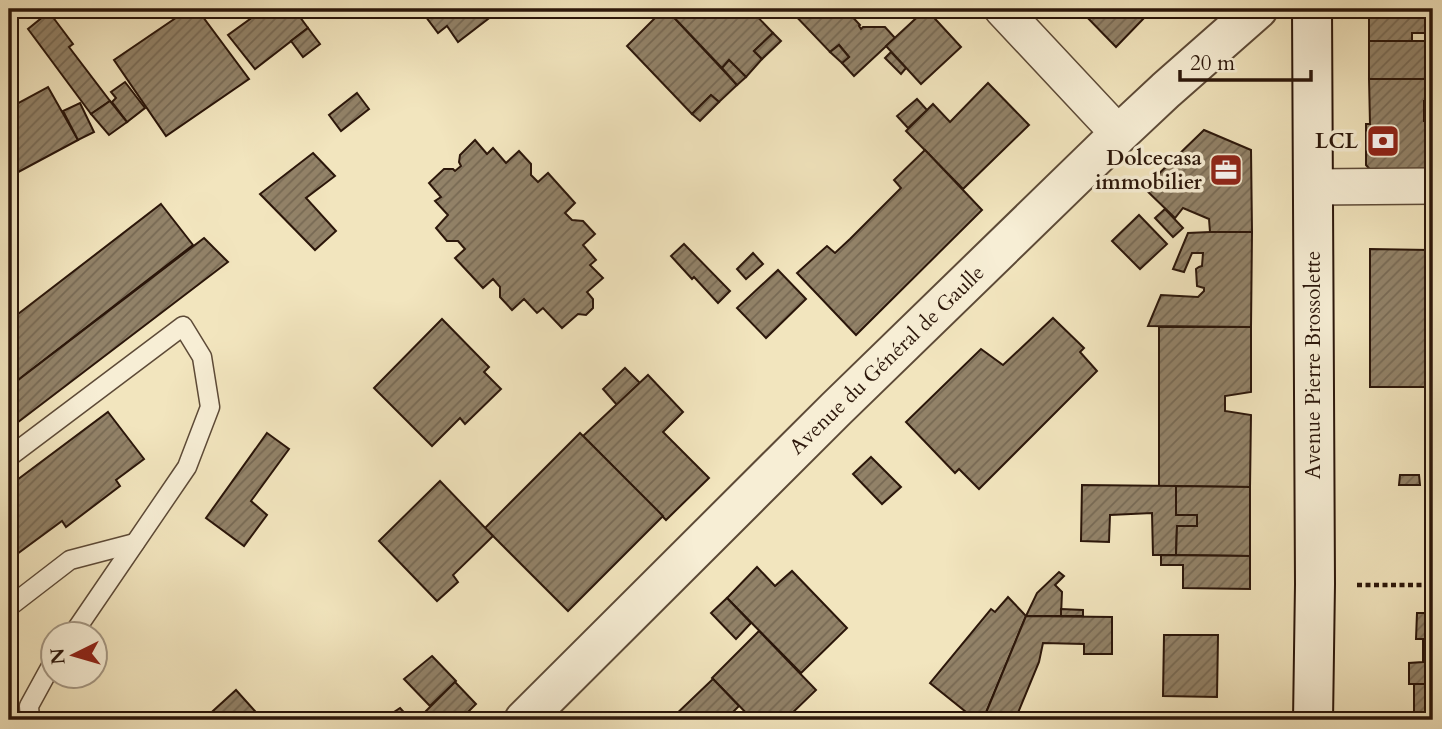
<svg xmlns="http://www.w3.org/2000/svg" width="1442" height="729" font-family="Cardo,serif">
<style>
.building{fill:url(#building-hatch);stroke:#2b160a;stroke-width:2}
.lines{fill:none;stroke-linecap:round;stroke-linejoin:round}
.service-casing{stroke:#5d4a37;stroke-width:21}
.minor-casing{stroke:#5d4a37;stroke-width:38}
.tertiary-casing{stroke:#5d4a37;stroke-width:42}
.secondary-casing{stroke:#2b160a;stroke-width:42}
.path{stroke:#2b160a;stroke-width:4.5;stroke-dasharray:5 3.5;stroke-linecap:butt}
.service{stroke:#f7eed5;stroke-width:18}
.minor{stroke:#f7eed5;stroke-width:35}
.tertiary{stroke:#f7eed5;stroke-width:38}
.secondary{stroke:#f7eed5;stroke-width:38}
.labels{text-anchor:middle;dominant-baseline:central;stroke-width:7;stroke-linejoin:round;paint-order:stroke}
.poi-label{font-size:21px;font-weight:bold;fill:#2b160a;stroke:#f7eed5;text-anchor:end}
.street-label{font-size:21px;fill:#2b160a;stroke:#f7eed5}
</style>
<defs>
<pattern id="building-hatch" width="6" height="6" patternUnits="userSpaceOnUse" patternTransform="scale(1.75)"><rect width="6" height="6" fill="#928268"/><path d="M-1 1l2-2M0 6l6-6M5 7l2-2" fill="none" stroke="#776954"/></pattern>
</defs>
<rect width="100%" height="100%" fill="#f2e5be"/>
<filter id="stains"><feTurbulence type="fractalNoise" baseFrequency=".00286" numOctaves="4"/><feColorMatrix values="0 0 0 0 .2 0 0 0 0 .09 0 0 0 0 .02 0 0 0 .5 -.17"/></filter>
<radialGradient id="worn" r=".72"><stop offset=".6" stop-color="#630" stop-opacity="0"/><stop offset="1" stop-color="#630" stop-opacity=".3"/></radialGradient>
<g class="building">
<polygon points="189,9 197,9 249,79 166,136 114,60"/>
<polygon points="264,9 294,9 308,28 255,69 228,35"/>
<polygon points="420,9 501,9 458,42 447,26 438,33"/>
<polygon points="664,9 666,9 737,85 719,102 711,95 692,114 627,46"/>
<polygon points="666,9 750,9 773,33 754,51 762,59 746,77 729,60 722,68"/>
<polygon points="789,9 845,9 860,25 859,26 861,29 863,27 885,27 895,38 854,76 842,63 849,57 839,45 830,52"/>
<polygon points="926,9 961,47 921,84 886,46"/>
<polygon points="1079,9 1149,9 1146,12 1147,15 1116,47"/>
<polygon points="1369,9 1433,9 1433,29 1427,29 1428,33 1412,33 1412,41 1369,41"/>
<polygon points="49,12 73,44 69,47 110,101 91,114 28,29"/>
<polygon points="308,28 320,44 303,57 291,41"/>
<polygon points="773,33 781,41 762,59 754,51"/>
<rect x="1369" y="41" width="64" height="38"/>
<polygon points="839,45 849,57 842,63 830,52"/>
<polygon points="891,52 906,68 901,74 885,58"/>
<polygon points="729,60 746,77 737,85 722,68"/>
<polygon points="1369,79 1433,79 1433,101 1424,101 1424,121 1433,121 1433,173 1374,174 1366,165 1366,124 1370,124"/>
<polygon points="125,82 145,108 127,122 112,102 116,98 111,92"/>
<polygon points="988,83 1029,125 963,189 906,131 933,104 950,122"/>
<polygon points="48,87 78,140 9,177 9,108"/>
<polygon points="357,93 369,109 341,131 329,115"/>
<polygon points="711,95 719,102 700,121 692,114"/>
<polygon points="917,99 927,110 908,128 897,116"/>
<polygon points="110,101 127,122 109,135 91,114"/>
<polygon points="80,103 94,132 78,140 63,111"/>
<polygon points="1204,130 1251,150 1252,232 1210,232 1209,219 1183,208 1175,218 1144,188"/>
<polygon points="475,140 487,154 493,148 506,163 519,151 531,164 531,175 538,182 548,173 575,203 565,213 572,220 583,221 595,234 583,245 596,260 590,265 603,278 587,292 593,299 593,308 586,315 578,314 562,328 543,308 537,313 524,299 512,310 500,297 500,287 493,279 483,288 455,258 465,249 458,241 447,241 436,228 448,215 435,201 441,197 429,183 444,169 453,169 455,171 461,166 459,162 460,155"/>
<polygon points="925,150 982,210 856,335 797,273 827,246 835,253 850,239 901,188 894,180"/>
<polygon points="313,153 335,176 306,198 336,231 315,250 260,194"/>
<polygon points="161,204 193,245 9,387 9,321"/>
<polygon points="1165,209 1183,228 1173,237 1155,218"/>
<polygon points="1139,215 1167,244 1140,269 1112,241"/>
<polygon points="1210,232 1252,232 1251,327 1148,326 1161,295 1198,297 1204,291 1204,288 1197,286 1196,269 1199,267 1202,266 1203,253 1192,253 1184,272 1173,269 1188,233"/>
<polygon points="204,238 228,262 9,429 9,387"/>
<polygon points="684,244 730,291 718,303 694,277 692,279 671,256"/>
<polygon points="1370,249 1429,250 1429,298 1433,298 1433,387 1370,387"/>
<polygon points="753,253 763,264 746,279 737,269"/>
<polygon points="778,270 806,299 766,338 737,308"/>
<polygon points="1053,318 1084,348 1080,352 1097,371 979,489 959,469 955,473 906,422 981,349 1003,365"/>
<polygon points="442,319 489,367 484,372 501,389 465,424 460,418 432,446 374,388"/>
<polygon points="1159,327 1251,327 1251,392 1225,396 1225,411 1251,415 1250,487 1159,486"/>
<polygon points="625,368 640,383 617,405 603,389"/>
<polygon points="648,375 683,412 663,432 709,478 666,520 583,436"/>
<rect x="1425" y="393" width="8" height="57"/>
<polygon points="108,412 144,459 116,480 120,486 66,527 62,521 9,560 13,566 9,570 9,486"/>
<polygon points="267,433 289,449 251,501 267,515 244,546 206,518"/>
<polygon points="580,433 663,516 568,611 485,528"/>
<polygon points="871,457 901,487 882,504 853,474"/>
<polygon points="1400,475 1419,475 1420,485 1399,485"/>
<polygon points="440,481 493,536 453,575 458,582 437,601 379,541"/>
<polygon points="1082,485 1176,486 1176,515 1197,515 1197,526 1177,526 1176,555 1153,555 1152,513 1110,515 1109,542 1081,541"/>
<polygon points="1176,486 1250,487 1250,556 1176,555 1177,526 1197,526 1197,515 1176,515"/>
<polygon points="1161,555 1250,556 1250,589 1183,588 1183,565 1161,565"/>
<polygon points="757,567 775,586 792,571 847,628 801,673 727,598"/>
<polygon points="1059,572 1064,576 1055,585 1062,592 1061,616 1026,616 1037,593"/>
<polygon points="1008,597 1026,616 983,720 976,720 930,683 991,609 995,612"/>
<polygon points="727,598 751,623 736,639 711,613"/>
<polygon points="1061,609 1083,610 1083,616 1061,616"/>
<polygon points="1417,613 1433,613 1433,684 1409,684 1409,663 1423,662 1423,639 1416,639"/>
<polygon points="1026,616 1112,617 1112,654 1084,654 1084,644 1043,643 1039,662 1015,720 983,720"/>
<polygon points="759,631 816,690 785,720 753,720 712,678"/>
<polygon points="1164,635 1218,635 1217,697 1163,696"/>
<polygon points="432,656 456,681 430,706 404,679"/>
<polygon points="713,679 739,706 725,720 670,720"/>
<polygon points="455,682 476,704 460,720 417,720"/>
<rect x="1414" y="684" width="19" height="36"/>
<polygon points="236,690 263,720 203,720"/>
<polygon points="400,708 411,720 384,720 388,716"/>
</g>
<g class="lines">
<defs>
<g id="service">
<polyline points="9,457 183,326 202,357 210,407 187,467 73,634"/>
<polyline points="9,607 70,560 135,543"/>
<polyline points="30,720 29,706 52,664"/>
</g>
<g id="minor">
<polyline points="1002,9 1119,134"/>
<polyline points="1313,187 1433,186"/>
</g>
<polyline id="tertiary" points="524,720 836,409 1119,134 1166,90 1258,9"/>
<polyline id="secondary" points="1312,9 1315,584 1313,720"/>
</defs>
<use href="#service" class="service-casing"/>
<use href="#minor" class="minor-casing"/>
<use href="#tertiary" class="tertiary-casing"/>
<use href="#secondary" class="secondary-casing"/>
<polyline class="path" points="1357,585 1433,585"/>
<use href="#service" class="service"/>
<use href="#minor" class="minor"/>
<use href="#tertiary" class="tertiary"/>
<use href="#secondary" class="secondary"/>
</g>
<defs>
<symbol id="bank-square" viewBox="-11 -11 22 22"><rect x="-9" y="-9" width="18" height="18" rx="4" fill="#8f2418" stroke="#f7eed5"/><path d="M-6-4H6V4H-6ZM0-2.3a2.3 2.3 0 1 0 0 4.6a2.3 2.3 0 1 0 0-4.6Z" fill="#fff"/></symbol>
<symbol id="office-square" viewBox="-11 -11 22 22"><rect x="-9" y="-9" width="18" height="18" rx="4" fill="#8f2418" stroke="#f7eed5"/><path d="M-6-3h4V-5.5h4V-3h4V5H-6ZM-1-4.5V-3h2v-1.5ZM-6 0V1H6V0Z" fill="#fff"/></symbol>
</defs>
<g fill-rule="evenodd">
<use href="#bank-square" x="1364" y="122" width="38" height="38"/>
<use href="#office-square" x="1207" y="151" width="38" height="38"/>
</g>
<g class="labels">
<g class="poi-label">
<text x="1358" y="141">LCL</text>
<text x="1202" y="158">Dolcecasa<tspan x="1202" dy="24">immobilier</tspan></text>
</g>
<g class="street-label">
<text transform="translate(887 360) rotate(-44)">Avenue du Général de Gaulle</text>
<text transform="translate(1313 365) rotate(-90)">Avenue Pierre Brossolette</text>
</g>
</g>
<rect width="1442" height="729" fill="none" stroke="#f2e5be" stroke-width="35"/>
<rect x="10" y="10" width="1421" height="708" fill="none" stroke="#2b160a" stroke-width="3.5"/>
<rect x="18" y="18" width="1407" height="694" fill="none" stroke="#2b160a" stroke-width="2"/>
<g transform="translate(74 655) rotate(265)"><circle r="33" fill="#f7eed5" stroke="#a59884" stroke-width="2"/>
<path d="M0-5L12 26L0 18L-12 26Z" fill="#8f2418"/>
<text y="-10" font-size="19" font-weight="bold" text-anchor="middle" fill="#2b160a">N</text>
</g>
<path d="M1180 70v10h131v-10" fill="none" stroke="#2b160a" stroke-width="3.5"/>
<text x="1190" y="70" font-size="21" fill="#2b160a" stroke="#f7eed5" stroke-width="5" paint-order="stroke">20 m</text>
<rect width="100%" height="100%" filter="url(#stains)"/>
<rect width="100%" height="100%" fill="url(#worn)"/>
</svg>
